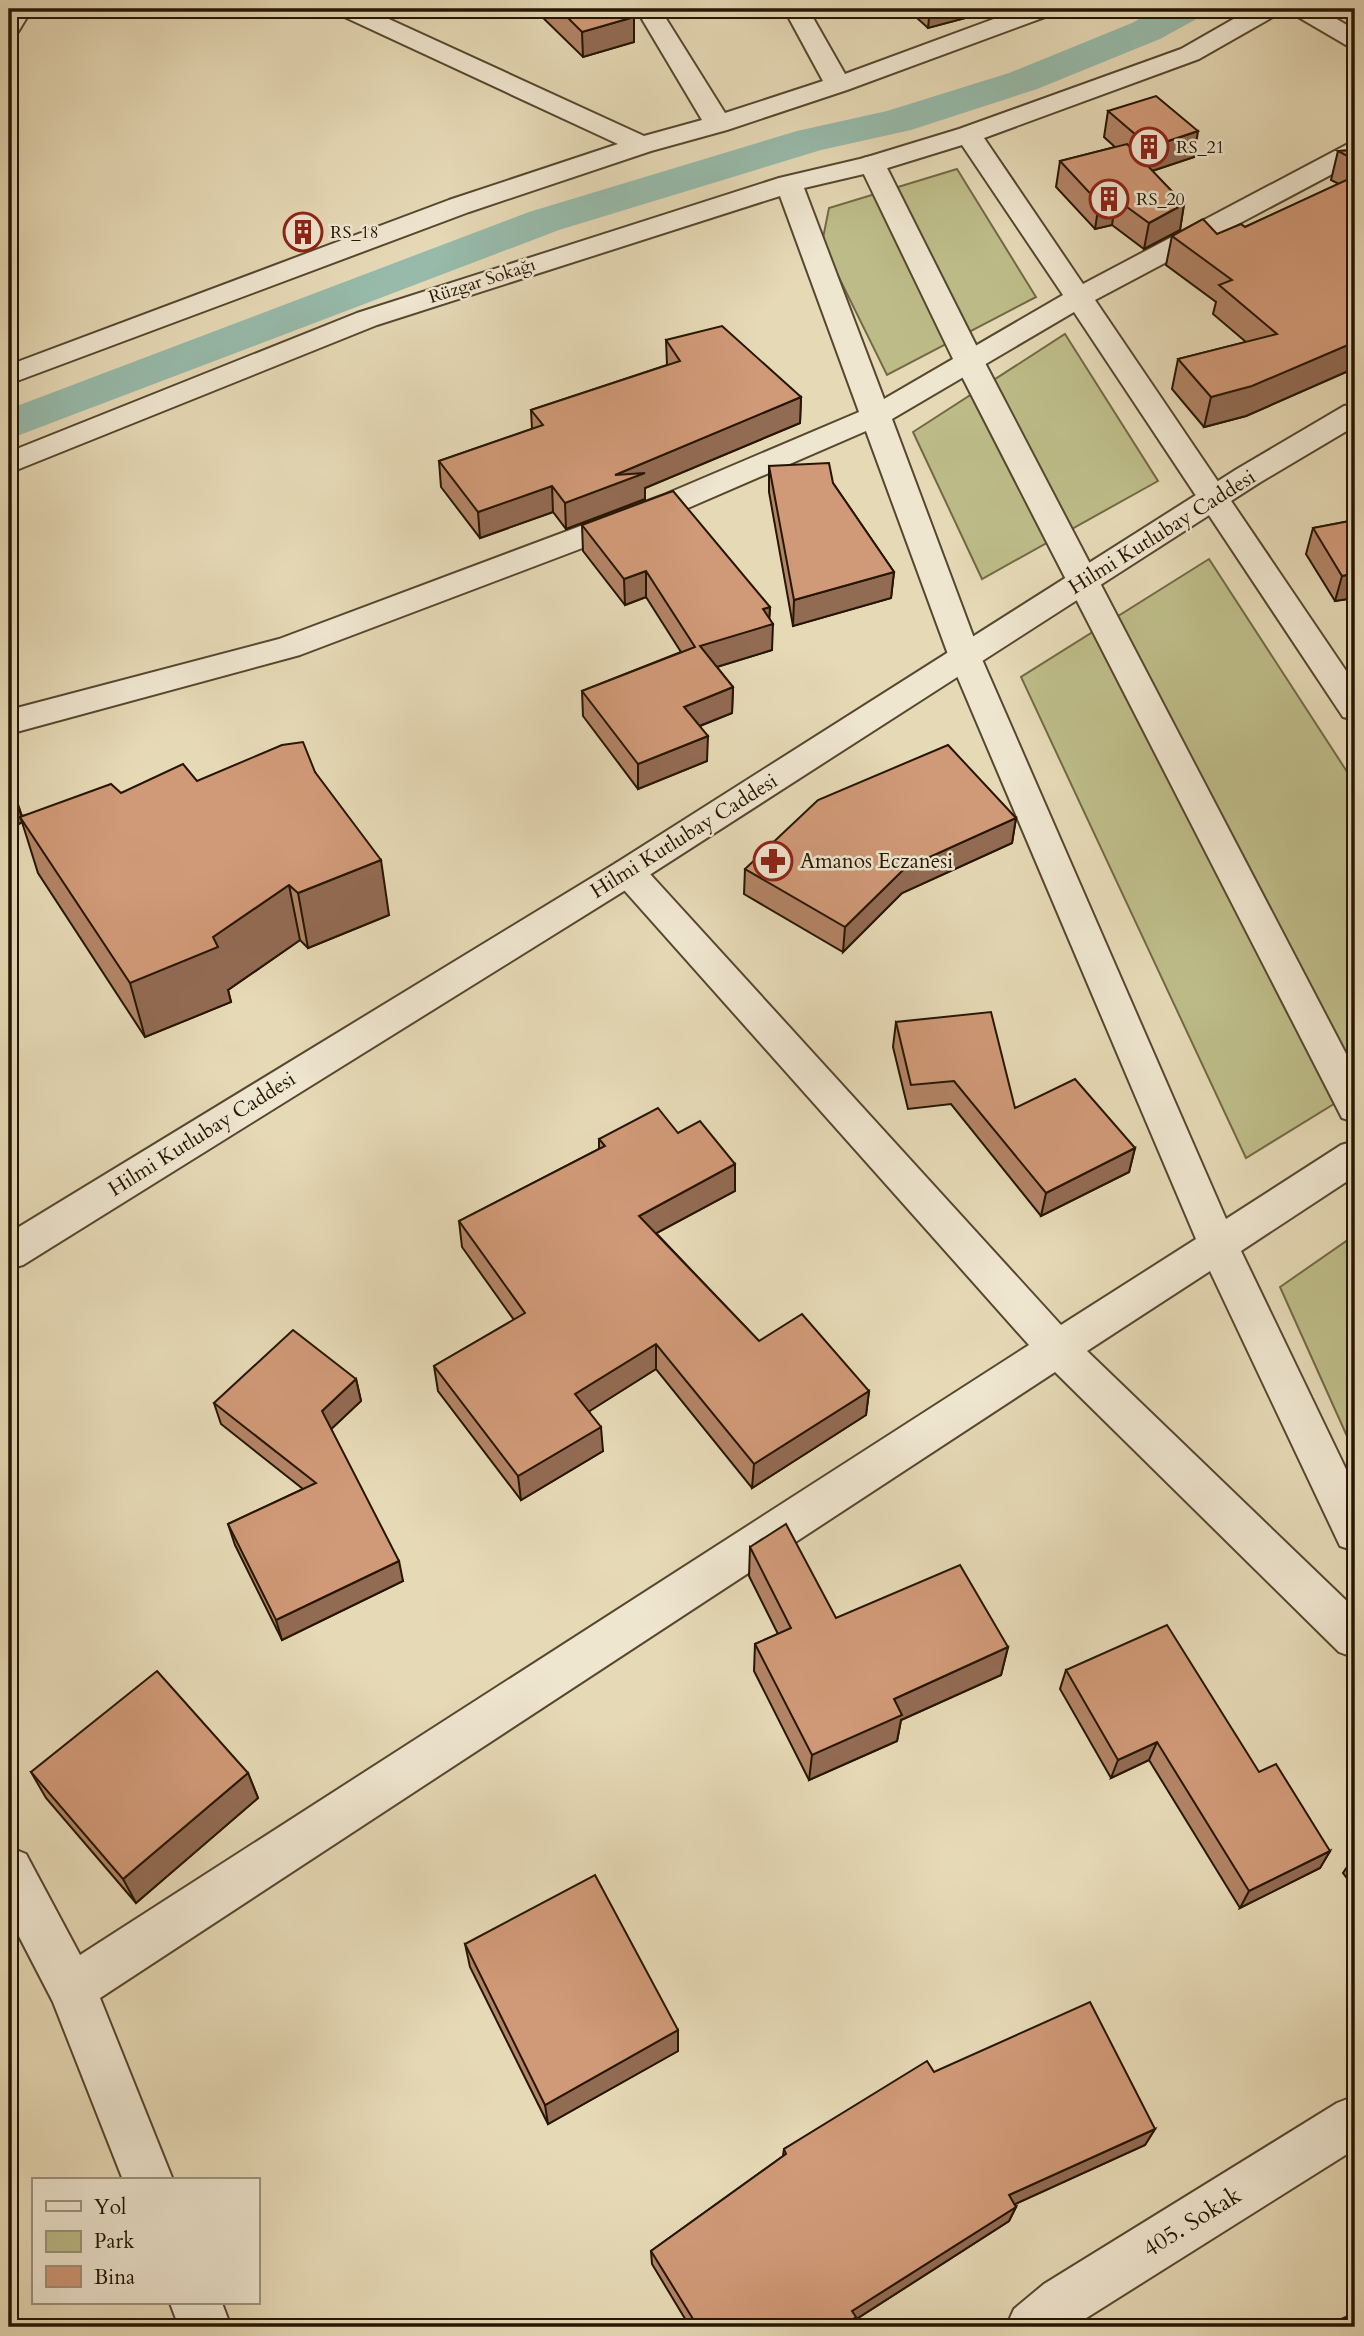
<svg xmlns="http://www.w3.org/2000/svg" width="1364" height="2336" font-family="Cardo,serif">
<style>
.green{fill:#bdbc88;stroke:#726944;stroke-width:2}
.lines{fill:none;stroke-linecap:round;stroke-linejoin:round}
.canal{fill:#97baaa;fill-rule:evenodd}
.pedestrian-casing{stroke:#56472e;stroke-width:4}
.minor-casing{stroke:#56472e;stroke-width:4}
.tertiary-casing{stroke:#56472e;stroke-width:4}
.pedestrian{fill:#efe6d0;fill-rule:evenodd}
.minor{fill:#efe6d0;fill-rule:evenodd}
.tertiary{fill:#efe6d0;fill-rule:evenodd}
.wall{fill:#b38466;stroke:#261601;stroke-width:2}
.shaded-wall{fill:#926b53;stroke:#261601;stroke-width:2}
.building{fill:#d09977;stroke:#261601;stroke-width:2}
.labels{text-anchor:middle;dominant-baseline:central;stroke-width:5;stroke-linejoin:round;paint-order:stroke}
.far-poi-label{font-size:18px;fill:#261601;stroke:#efe6d0;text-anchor:start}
.far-street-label{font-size:18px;fill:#261601;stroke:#efe6d0}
.street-label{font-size:21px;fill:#261601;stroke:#efe6d0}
.poi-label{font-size:21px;fill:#261601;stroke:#efe6d0;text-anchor:start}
.near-street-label{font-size:24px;fill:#261601;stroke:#efe6d0}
</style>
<rect width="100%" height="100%" fill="#e6d9b6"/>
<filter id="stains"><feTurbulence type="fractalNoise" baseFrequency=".00286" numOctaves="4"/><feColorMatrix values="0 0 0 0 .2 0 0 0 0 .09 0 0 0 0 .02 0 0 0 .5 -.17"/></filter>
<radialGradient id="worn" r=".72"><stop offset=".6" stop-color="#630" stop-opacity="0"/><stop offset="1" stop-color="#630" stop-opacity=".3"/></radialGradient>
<g class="green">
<polygon points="957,169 1036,297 887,375 822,243 829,208"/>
<polygon points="1065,334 1158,481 982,579 913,432"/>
<polygon points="1209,559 1355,784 1355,1091 1246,1158 1021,677"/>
<polygon points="1355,1235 1355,1454 1280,1287"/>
</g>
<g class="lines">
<polygon class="canal" points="1158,9 1205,9 1200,17 1160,39 1037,89 911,130 821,150 559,230 9,439 9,409 529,212 797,131 887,111 1009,73 1132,23"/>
<defs>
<polygon id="pedestrian" points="872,156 881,158 885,164 984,361 1355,1071 1355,1122 1342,1118 954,361 859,164 863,158"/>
<g id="minor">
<polygon points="9,9 32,9 18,32 9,35"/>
<polygon points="334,9 367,9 644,136 702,120 636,9 660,9 725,113 823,81 784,9 808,9 845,74 1021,9 1057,9 1053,14 847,90 727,130 651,151 469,212 9,384 9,365 449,200 618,144 338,14"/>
<path d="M1251,9H1282L1278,14L1199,59L984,138L1083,284L1346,145L1355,143V162L1095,300L1355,684V720L1343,717L1074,312L892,419L981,657L1226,1219L1341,1145L1355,1141V1176L1241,1251L1355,1488V1551L1340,1546L1210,1271L1087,1351L1355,1609V1658L1339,1652L1055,1372L100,1998L173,2180H123L53,2002L9,1917V1847L26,1854L80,1955L1029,1345L616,881L610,872L616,863L628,859L640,863L1061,1325L1196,1239L949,657L866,431L688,508L300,655L9,734V710L279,639L666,494L859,412L780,196L377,325L9,473V452L357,313L779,178L864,158L959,129L1181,49ZM962,145L1063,295L884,399L804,188L881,170Z"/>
<polygon points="1289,9 1320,9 1355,30 1355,48 1346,45 1293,14"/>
<polygon points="1355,2096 1355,2149 1072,2327 1006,2327 1014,2309 1044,2284 1337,2103"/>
<polygon points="170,2303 222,2303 231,2327 179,2327"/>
</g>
<polygon id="tertiary" points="1355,404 1355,426 1259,483 640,881 23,1265 9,1269 9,1233 616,863 1237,469 1344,406"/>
</defs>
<use href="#pedestrian" class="pedestrian-casing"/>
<use href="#minor" class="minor-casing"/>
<use href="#tertiary" class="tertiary-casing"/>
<use href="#pedestrian" class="pedestrian"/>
<use href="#minor" class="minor"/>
<use href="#tertiary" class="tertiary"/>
</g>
<g class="wall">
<polygon points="534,9 626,9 634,17 634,42 583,57"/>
<polygon points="907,9 984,9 984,13 928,28"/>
<polygon points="1108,111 1194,157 1152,171 1184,204 1180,230 1144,249 1112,225 1095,229 1056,187 1060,161 1115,147 1104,137"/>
<polygon points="1355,150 1355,368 1246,416 1204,427 1172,389 1178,359 1246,342 1213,314 1216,302 1166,265 1172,236 1217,234 1245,227 1339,184 1331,180 1338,151"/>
<polygon points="666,340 801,397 800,423 645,488 645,499 566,529 553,512 480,538 441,487 439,461 532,429 531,410 667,365"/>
<polygon points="769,466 833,483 894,572 891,598 793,626 769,492"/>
<polygon points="1355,520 1355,598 1335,601 1306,554 1313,528"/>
<polygon points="582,525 770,607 769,618 772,650 717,667 733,687 732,713 700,726 707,761 638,789 583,716 582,691 681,652 646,597 625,605 583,551"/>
<polygon points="315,772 389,915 308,948 300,940 228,990 231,1002 145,1037 38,873 22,822 9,830 15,796 22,816 121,793 197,781"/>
<polygon points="1016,818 1012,843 902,893 843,952 744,894 745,869"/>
<polygon points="896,1022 1015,1108 1135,1148 1129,1172 1041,1216 951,1104 908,1109 893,1047"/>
<polygon points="678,1133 735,1164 735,1191 656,1233 759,1341 869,1391 866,1415 752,1488 656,1369 589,1411 603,1451 521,1500 438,1391 434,1366 514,1320 462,1247 459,1221 599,1149 599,1139"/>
<polygon points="356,1379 361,1401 331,1429 403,1581 282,1640 235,1545 228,1524 303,1489 221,1424 214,1403"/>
<polygon points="750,1547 836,1618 1008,1647 1001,1675 901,1720 897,1741 809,1780 754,1671 755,1644 778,1634 749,1576"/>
<polygon points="1066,1670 1259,1772 1330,1851 1320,1868 1240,1908 1149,1760 1111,1778 1060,1689"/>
<polygon points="31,1772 248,1773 258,1798 136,1903 46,1798"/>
<polygon points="1355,1855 1355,1889 1343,1873"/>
<polygon points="465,1944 678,2030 678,2051 548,2124 470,1967"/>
<polygon points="934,2072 1155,2129 1145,2145 1015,2204 1016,2207 1009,2221 855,2320 853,2327 690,2327 652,2264 651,2251 783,2156 784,2149"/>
</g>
<g class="shaded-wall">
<polygon points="930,9 984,9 984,13 928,28"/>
<polygon points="634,17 634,42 583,57 582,32"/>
<polygon points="1198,131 1194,157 1146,173 1150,147"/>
<polygon points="1116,199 1112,225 1095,229 1099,203"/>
<polygon points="1184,204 1180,230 1144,249 1149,223"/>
<polygon points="1355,342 1355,368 1246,416 1204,427 1211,397"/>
<polygon points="801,397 800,423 645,488 645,499 566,529 565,503 615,475"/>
<polygon points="552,486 553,512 480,538 478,512"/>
<polygon points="646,571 646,597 625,605 624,579"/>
<polygon points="894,572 891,598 793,626 794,600"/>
<polygon points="1355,573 1355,598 1335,601 1342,576"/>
<polygon points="770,607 769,625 773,624 772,650 700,672 700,646 763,609"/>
<polygon points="733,687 732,713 684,732 684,707"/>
<polygon points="708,736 707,761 638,789 638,764"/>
<polygon points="15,796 23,821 20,817 22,822 9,830 9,800"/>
<polygon points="1016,818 1012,843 902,893 843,952 845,927 905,868"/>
<polygon points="381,860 389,915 308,948 298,893"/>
<polygon points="289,885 300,940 228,990 231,1002 145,1037 130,983 213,937"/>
<polygon points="1135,1148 1129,1172 1041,1216 1046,1193"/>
<polygon points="735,1164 735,1191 640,1242 639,1216"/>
<polygon points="656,1344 656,1369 577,1419 575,1394"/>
<polygon points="356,1379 361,1401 327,1433 322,1411"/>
<polygon points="869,1391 866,1415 752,1488 754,1464"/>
<polygon points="601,1427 603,1451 521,1500 518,1476"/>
<polygon points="399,1561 403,1581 282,1640 276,1620"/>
<polygon points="1008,1647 1001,1675 901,1720 897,1741 809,1780 812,1755 894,1699"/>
<polygon points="1157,1742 1149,1760 1111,1778 1118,1760"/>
<polygon points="248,1773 258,1798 136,1903 123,1879"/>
<polygon points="1330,1851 1320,1868 1240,1908 1249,1891"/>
<polygon points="678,2030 678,2051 548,2124 545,2105"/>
<polygon points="1155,2129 1145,2145 1002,2210 1009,2195"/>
<polygon points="1016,2207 1009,2221 855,2320 853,2327 842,2327 852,2311"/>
</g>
<g class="building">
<polygon points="559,9 626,9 634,17 582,32"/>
<polygon points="1156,96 1198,131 1150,147 1108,111"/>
<polygon points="1127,144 1184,204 1149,223 1116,199 1099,203 1060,161"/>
<polygon points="1355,150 1355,160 1338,151"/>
<polygon points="1355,176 1355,342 1252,386 1211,397 1178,359 1277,334 1219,285 1232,280 1172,236 1203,219 1217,234 1241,224 1245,227"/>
<polygon points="722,326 801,397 615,475 645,473 565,503 552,486 478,512 439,461 543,425 531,410 680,361 666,340"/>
<polygon points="829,463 833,483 894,572 794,600 769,466"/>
<polygon points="673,491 770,607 763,609 773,624 700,646 733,687 684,707 708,736 638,764 582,691 695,647 646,571 624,579 582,525"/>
<polygon points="1355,520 1355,573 1342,576 1313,528"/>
<polygon points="303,742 315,772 381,860 298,893 289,885 213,937 218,947 130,983 20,817 111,784 121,793 183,764 197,781 282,745"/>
<polygon points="948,745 1016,818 905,868 845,927 745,869 818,800"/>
<polygon points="9,789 15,796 9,800"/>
<polygon points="991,1012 1015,1108 1075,1079 1135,1148 1046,1193 954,1081 911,1085 896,1022"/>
<polygon points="658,1108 678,1133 700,1121 735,1164 639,1216 759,1341 802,1314 869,1391 754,1464 656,1344 575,1394 601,1427 518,1476 434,1366 525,1313 459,1221 605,1146 599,1139"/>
<polygon points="293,1330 356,1379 322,1411 399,1561 276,1620 228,1524 316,1483 214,1403"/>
<polygon points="786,1524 836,1618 960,1565 1008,1647 894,1699 902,1715 812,1755 755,1644 791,1628 750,1547"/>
<polygon points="1167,1625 1259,1772 1276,1764 1330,1851 1249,1891 1157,1742 1118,1760 1066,1670"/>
<polygon points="157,1671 248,1773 123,1879 31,1772"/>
<polygon points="595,1875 678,2030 545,2105 465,1944"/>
<polygon points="1090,2002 1155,2129 1009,2195 1016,2207 852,2311 856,2317 842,2327 698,2327 651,2251 786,2154 784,2149 927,2061 934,2072"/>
<polygon points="1348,2316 1354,2327 1323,2327"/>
</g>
<defs>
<symbol id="building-ring" viewBox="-11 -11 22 22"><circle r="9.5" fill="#efe6d0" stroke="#8f2418" stroke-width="1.5"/><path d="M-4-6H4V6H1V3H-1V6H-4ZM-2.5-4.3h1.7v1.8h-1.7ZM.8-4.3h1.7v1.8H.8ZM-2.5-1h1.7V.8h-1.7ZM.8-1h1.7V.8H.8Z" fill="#8f2418"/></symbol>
<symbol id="pharmacy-ring" viewBox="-11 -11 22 22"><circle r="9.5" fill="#efe6d0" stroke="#8f2418" stroke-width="1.5"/><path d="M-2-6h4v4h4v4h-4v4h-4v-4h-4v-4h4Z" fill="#8f2418"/></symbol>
</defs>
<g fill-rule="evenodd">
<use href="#building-ring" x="1127" y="125" width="44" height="44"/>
<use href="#building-ring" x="1087" y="177" width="44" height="44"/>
<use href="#building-ring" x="281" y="210" width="44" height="44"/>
<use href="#pharmacy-ring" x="751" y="839" width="44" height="44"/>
</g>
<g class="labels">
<g class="far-poi-label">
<text x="1176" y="147">RS_21</text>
<text x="1136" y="199">RS_20</text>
<text x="330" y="232">RS_18</text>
</g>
<g class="far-street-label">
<text transform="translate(482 281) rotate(-18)">Rüzgar Sokağı</text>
</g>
<g class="street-label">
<text transform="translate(1162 532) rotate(-32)">Hilmi Kutlubay Caddesi</text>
<text transform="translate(684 836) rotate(-32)">Hilmi Kutlubay Caddesi</text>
<text transform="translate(202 1134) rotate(-32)">Hilmi Kutlubay Caddesi</text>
</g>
<g class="poi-label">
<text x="800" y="861">Amanos Eczanesi</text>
</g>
<g class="near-street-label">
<text transform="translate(1192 2222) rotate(-32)">405. Sokak</text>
</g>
</g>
<rect width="1364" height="2336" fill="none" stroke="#e6d9b6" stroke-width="35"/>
<rect x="10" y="10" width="1343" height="2315" fill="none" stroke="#261601" stroke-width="3.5"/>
<rect x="18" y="18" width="1329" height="2301" fill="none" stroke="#261601" stroke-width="2"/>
<rect x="32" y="2178" width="228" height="126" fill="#efe6d0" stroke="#9f937d" stroke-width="2"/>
<rect x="46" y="2201" width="35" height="10" fill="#efe6d0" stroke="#9f937d" stroke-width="2"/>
<text x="94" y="2214" font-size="21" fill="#261601">Yol</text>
<rect x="46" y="2231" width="35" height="21" fill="#bdbc88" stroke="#9f937d" stroke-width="2"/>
<text x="94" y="2248" font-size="21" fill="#261601">Park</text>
<rect x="46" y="2266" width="35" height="21" fill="#d09977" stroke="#9f937d" stroke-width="2"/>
<text x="94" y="2284" font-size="21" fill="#261601">Bina</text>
<rect width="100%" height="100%" filter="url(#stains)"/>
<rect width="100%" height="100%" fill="url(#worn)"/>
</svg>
